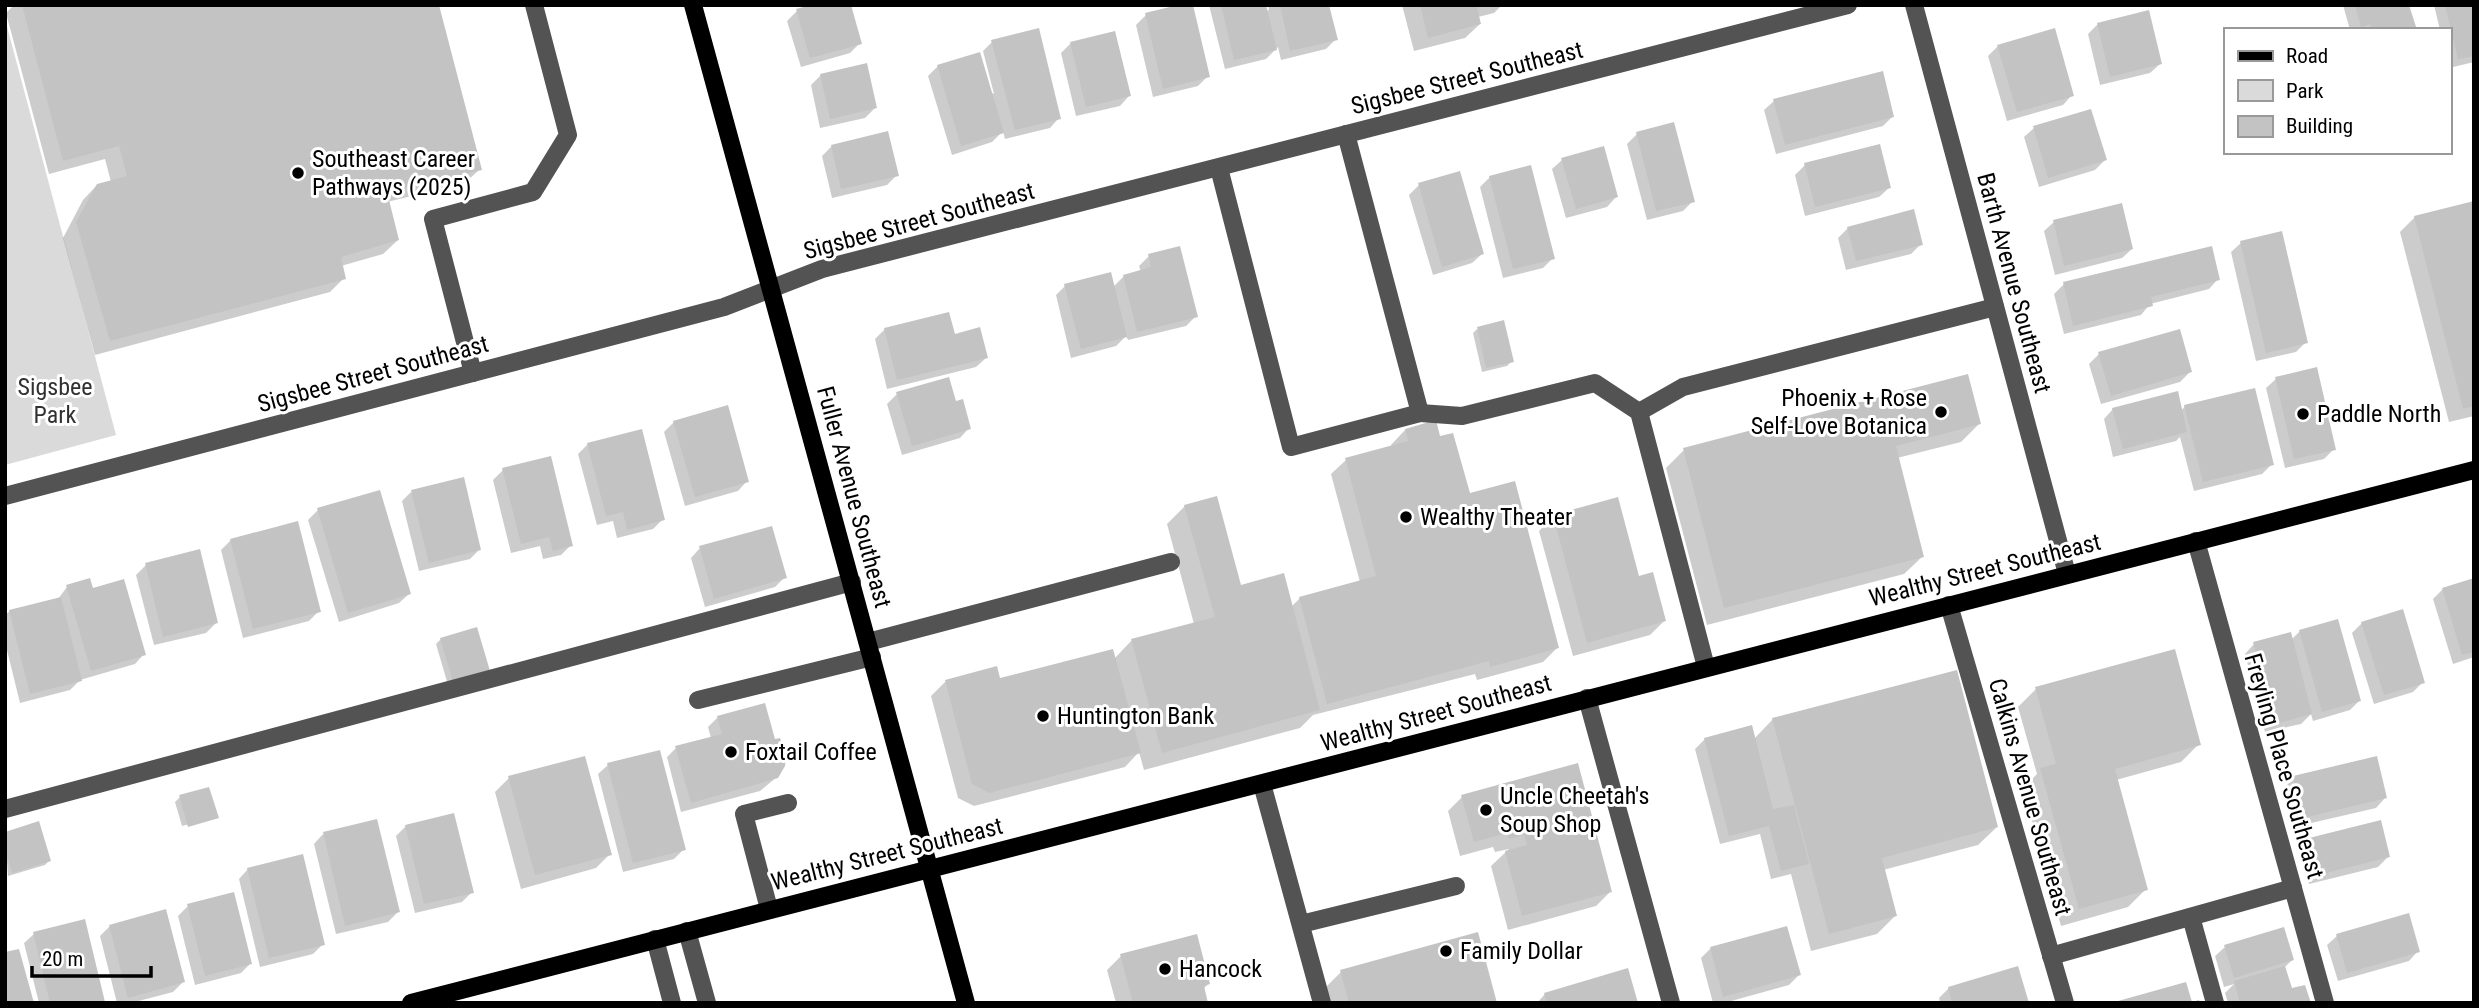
<svg xmlns="http://www.w3.org/2000/svg" width="2479" height="1008" font-family="'Roboto Condensed',sans-serif">
<style>
.green{fill:#dadada}
.shadow{fill:#0003}
.building{fill:#c3c3c3}
.lines{fill:none;stroke-linecap:round;stroke-linejoin:round}
.minor{stroke:#535353;stroke-width:18}
.major{stroke:#000;stroke-width:18}
.poi-dot{fill:#000;stroke:#fff;stroke-width:2.5}
.labels{text-anchor:middle;dominant-baseline:central;stroke-width:6;stroke-linejoin:round;paint-order:stroke}
.street-label{font-size:24px;fill:#000;stroke:#fff}
.poi-label{font-size:24px;fill:#000;stroke:#fff;text-anchor:start}
.park-label{font-size:24px;fill:#313131;stroke:#fff}
</style>
<rect width="100%" height="100%" fill="#fff"/>
<polygon class="green" points="5,19 116,435 5,465"/>
<g class="shadow">
<polygon points="14,5 426,5 480,169 465,183 387,202 398,240 383,254 341,266 344,278 330,292 95,355 63,238 83,200 97,185 111,182 105,159 49,174 6,13"/>
<polygon points="1209,5 1264,5 1266,11 1269,10 1268,5 1327,5 1336,39 1326,49 1281,60 1278,47 1266,59 1225,69"/>
<polygon points="1402,5 1502,5 1494,13 1478,17 1480,24 1465,38 1414,51"/>
<polygon points="2343,5 2407,5 2415,30 2350,30"/>
<polygon points="2434,5 2474,5 2474,62 2449,68 2449,30 2440,30"/>
<polygon points="797,11 860,43 850,53 801,67 787,21"/>
<polygon points="1146,15 1208,76 1198,86 1153,97 1136,25"/>
<polygon points="2098,24 2160,64 2150,73 2100,85 2088,34"/>
<polygon points="992,42 1059,118 1050,128 1005,139 1003,131 992,142 952,155 928,76 938,66 994,94 983,51"/>
<polygon points="1071,43 1129,96 1120,106 1076,116 1061,53"/>
<polygon points="1998,46 2072,95 2063,105 2007,121 1988,56"/>
<polygon points="821,75 875,108 865,118 820,128 811,85"/>
<polygon points="1774,101 1892,117 1883,126 1776,154 1764,110"/>
<polygon points="2034,128 2105,160 2095,170 2039,187 2024,137"/>
<polygon points="1637,134 1693,201 1683,211 1647,220 1627,144"/>
<polygon points="832,146 897,175 887,185 832,198 822,156"/>
<polygon points="1562,160 1616,197 1607,207 1566,218 1552,169"/>
<polygon points="1805,165 1889,188 1879,197 1805,216 1795,175"/>
<polygon points="1490,177 1553,258 1543,268 1503,278 1480,187"/>
<polygon points="1419,185 1482,254 1472,263 1433,275 1409,195"/>
<polygon points="2474,202 2474,416 2449,422 2400,232 2415,217"/>
<polygon points="2054,222 2132,249 2122,258 2055,275 2044,231"/>
<polygon points="1848,228 1921,244 1911,254 1846,270 1838,238"/>
<polygon points="2241,243 2306,342 2296,352 2256,361 2231,252"/>
<polygon points="1149,256 1196,316 1186,326 1128,340 1126,336 1116,346 1071,358 1056,295 1065,286 1113,287 1124,276 1141,272 1139,266"/>
<polygon points="2218,279 2209,289 2150,304 2141,315 2064,334 2054,294 2064,284"/>
<polygon points="885,329 954,336 986,358 976,367 887,389 875,339"/>
<polygon points="1477,329 1512,361 1507,366 1482,372 1473,333"/>
<polygon points="2099,354 2190,372 2180,382 2101,404 2089,364"/>
<polygon points="948,379 955,403 969,428 960,438 902,455 887,404 897,394"/>
<polygon points="2276,379 2334,449 2324,459 2285,468 2266,388"/>
<polygon points="2185,406 2272,464 2262,474 2194,491 2180,437 2176,441 2113,457 2104,419 2113,409 2181,411"/>
<polygon points="674,422 747,481 738,491 685,506 664,432"/>
<polygon points="1979,424 1961,442 1897,458 1923,556 1904,574 1707,625 1666,468 1684,450"/>
<polygon points="1405,430 1438,438 1557,648 1543,662 1477,680 1475,674 1313,715 1300,728 1144,770 1139,752 1125,767 974,806 958,798 931,696 945,682 999,680 1114,659 1132,640 1194,624 1167,524 1185,506 1240,587 1291,607 1300,598 1360,582 1331,474 1346,460 1392,448 1391,445"/>
<polygon points="588,444 663,519 653,529 617,538 613,521 597,525 578,454"/>
<polygon points="503,470 571,545 561,555 543,559 540,546 511,553 493,480"/>
<polygon points="411,492 480,549 470,559 419,571 402,501"/>
<polygon points="1617,500 1638,578 1664,621 1650,635 1573,656 1539,531 1553,517"/>
<polygon points="318,510 409,594 399,603 339,622 308,520"/>
<polygon points="231,540 319,611 309,621 243,638 221,550"/>
<polygon points="700,548 785,577 775,587 705,607 691,558"/>
<polygon points="146,565 216,623 206,633 154,645 136,575"/>
<polygon points="2474,580 2474,657 2453,664 2433,599 2443,589"/>
<polygon points="67,587 92,590 144,654 135,664 80,680 70,690 20,703 5,642 5,615 10,611 58,599"/>
<polygon points="2362,623 2423,682 2413,692 2374,704 2352,633"/>
<polygon points="2300,631 2359,701 2350,710 2313,721 2311,714 2301,724 2265,732 2245,654 2254,644 2291,640"/>
<polygon points="441,639 488,671 448,685 436,644"/>
<polygon points="2036,689 2199,744 2181,762 2116,780 2146,889 2128,907 2061,926 2023,788 2037,774 2018,707"/>
<polygon points="718,717 777,777 760,791 681,812 667,757 676,748 711,738 708,727"/>
<polygon points="1773,719 1997,827 1978,845 1883,870 1895,916 1877,934 1811,951 1791,874 1771,879 1760,834 1720,844 1695,749 1705,739 1754,739"/>
<polygon points="608,765 684,849 674,859 623,872 598,774"/>
<polygon points="1577,765 1610,892 1596,906 1508,930 1491,866 1509,849 1495,852 1493,847 1460,856 1448,811 1462,797"/>
<polygon points="509,778 610,854 596,868 521,889 495,792"/>
<polygon points="2294,778 2385,798 2376,808 2294,827 2284,788"/>
<polygon points="180,797 217,817 182,826 175,802"/>
<polygon points="406,826 472,892 462,902 415,913 396,836"/>
<polygon points="5,833 49,861 45,865 8,876"/>
<polygon points="323,834 398,912 388,922 336,934 314,844"/>
<polygon points="2310,840 2388,857 2378,867 2309,884 2300,849"/>
<polygon points="248,869 323,944 313,954 260,967 239,879"/>
<polygon points="188,906 250,964 241,973 195,985 178,916"/>
<polygon points="110,926 183,982 173,992 131,1003 117,1003 100,936"/>
<polygon points="34,934 103,1002 39,1003 24,943"/>
<polygon points="2337,936 2418,951 2409,961 2338,981 2327,945"/>
<polygon points="2225,947 2292,960 2284,968 2291,991 2309,1003 2228,1003 2225,993 2234,984 2224,987 2215,956"/>
<polygon points="1710,949 1799,975 1789,985 1724,1003 1713,1003 1701,958"/>
<polygon points="1121,956 1208,984 1203,989 1206,1003 1116,1003 1107,970"/>
<polygon points="1341,972 1495,1003 1326,1003 1323,990"/>
<polygon points="2185,984 2190,1003 2119,1003 2119,1002"/>
<polygon points="1949,988 2027,1003 1940,1003 1939,998"/>
<polygon points="1545,994 1636,1003 1537,1003"/>
</g>
<g class="building">
<polygon points="22,5 439,5 482,170 387,192 399,240 341,257 346,279 110,341 76,222 97,184 127,176 119,146 63,161"/>
<polygon points="811,5 851,5 862,44 810,58 796,9"/>
<polygon points="1178,5 1193,5 1210,77 1163,89 1145,13"/>
<polygon points="1221,5 1266,5 1277,50 1234,60"/>
<polygon points="1280,5 1329,5 1338,40 1290,51"/>
<polygon points="1420,5 1483,5 1477,8 1481,24 1428,38"/>
<polygon points="2355,5 2409,5 2417,30 2372,30 2370,24 2361,27"/>
<polygon points="2445,5 2474,5 2474,56 2458,59"/>
<polygon points="2149,10 2162,64 2110,77 2097,23"/>
<polygon points="1039,28 1061,119 1015,130 991,40"/>
<polygon points="2055,28 2074,96 2017,112 1997,45"/>
<polygon points="1115,31 1131,96 1086,107 1070,42"/>
<polygon points="980,52 1004,133 961,146 937,65"/>
<polygon points="867,63 877,108 830,119 820,74"/>
<polygon points="1883,71 1894,117 1785,145 1773,99"/>
<polygon points="2091,109 2107,160 2048,178 2033,126"/>
<polygon points="1674,122 1695,202 1656,211 1636,132"/>
<polygon points="888,131 899,176 841,189 831,145"/>
<polygon points="1880,144 1891,188 1815,207 1804,163"/>
<polygon points="1604,146 1618,197 1576,209 1561,158"/>
<polygon points="1531,165 1555,259 1513,269 1489,176"/>
<polygon points="1460,171 1484,254 1442,267 1418,183"/>
<polygon points="2474,201 2474,406 2463,409 2414,216"/>
<polygon points="2122,203 2133,249 2064,266 2053,220"/>
<polygon points="1914,209 1923,245 1856,261 1847,227"/>
<polygon points="2282,231 2308,343 2266,353 2240,241"/>
<polygon points="1180,246 1198,317 1137,332 1123,275 1151,267 1148,254"/>
<polygon points="2212,246 2220,280 2151,297 2153,306 2073,326 2063,282"/>
<polygon points="1111,272 1127,337 1081,349 1064,284"/>
<polygon points="949,312 955,334 980,327 988,358 897,380 884,328"/>
<polygon points="1504,320 1514,362 1486,368 1477,327"/>
<polygon points="2180,329 2192,372 2111,396 2098,352"/>
<polygon points="2317,367 2336,450 2294,459 2275,377"/>
<polygon points="1968,374 1981,424 1896,446 1924,557 1724,608 1683,448"/>
<polygon points="949,377 956,401 963,399 971,429 912,446 896,392"/>
<polygon points="2255,388 2274,465 2203,482 2184,405"/>
<polygon points="2178,391 2187,432 2123,449 2112,408"/>
<polygon points="728,405 749,482 695,497 673,421"/>
<polygon points="1436,420 1440,436 1453,433 1470,493 1515,481 1559,648 1490,667 1489,661 1327,704 1299,597 1376,576 1345,458 1408,441 1405,429"/>
<polygon points="642,429 665,520 627,530 623,512 606,516 587,443"/>
<polygon points="551,456 573,546 553,551 549,537 521,544 502,468"/>
<polygon points="464,477 481,550 429,563 411,490"/>
<polygon points="380,490 411,594 348,613 317,508"/>
<polygon points="1217,496 1241,585 1284,573 1320,710 1162,753 1131,639 1215,617 1184,505"/>
<polygon points="1618,497 1639,576 1653,572 1666,621 1587,643 1553,515"/>
<polygon points="298,521 321,612 253,629 230,539"/>
<polygon points="772,526 787,578 714,599 699,546"/>
<polygon points="200,549 218,623 163,637 145,563"/>
<polygon points="90,578 93,588 124,579 146,655 91,671 66,585"/>
<polygon points="2474,578 2474,652 2462,655 2442,588"/>
<polygon points="61,597 82,681 30,694 9,610"/>
<polygon points="2403,609 2425,683 2384,695 2361,622"/>
<polygon points="2338,619 2361,701 2322,712 2299,630"/>
<polygon points="477,627 490,671 453,682 440,638"/>
<polygon points="2291,632 2312,714 2275,724 2253,642"/>
<polygon points="1113,649 1141,753 989,793 972,784 945,680 997,666 1000,678"/>
<polygon points="2175,649 2201,745 2115,769 2148,890 2079,909 2040,768 2056,764 2035,687"/>
<polygon points="1957,670 1998,827 1882,858 1897,916 1829,934 1772,718"/>
<polygon points="765,703 775,739 780,738 786,758 785,766 778,778 691,803 675,746 722,734 717,716"/>
<polygon points="1752,725 1773,809 1794,805 1809,864 1781,871 1769,826 1729,836 1704,738"/>
<polygon points="660,750 686,850 633,863 607,763"/>
<polygon points="585,756 612,855 535,875 508,776"/>
<polygon points="2377,756 2387,798 2303,818 2293,776"/>
<polygon points="1578,763 1612,892 1522,916 1505,851 1527,845 1524,835 1509,839 1507,833 1474,842 1461,795"/>
<polygon points="209,787 219,818 188,827 179,795"/>
<polygon points="454,813 474,893 424,904 405,825"/>
<polygon points="377,819 400,912 345,926 323,832"/>
<polygon points="2381,820 2390,857 2318,875 2309,838"/>
<polygon points="39,821 51,861 12,873 5,849 5,832"/>
<polygon points="303,854 325,945 269,958 247,868"/>
<polygon points="234,892 252,964 205,976 187,904"/>
<polygon points="166,909 185,982 128,998 109,925"/>
<polygon points="2409,913 2420,952 2347,973 2336,934"/>
<polygon points="85,919 105,1002 50,1003 33,932"/>
<polygon points="1787,926 1801,975 1723,997 1710,947"/>
<polygon points="2284,927 2294,960 2234,978 2224,945"/>
<polygon points="1478,932 1497,1003 1349,1003 1340,970"/>
<polygon points="1197,934 1210,984 1204,986 1208,1003 1133,1003 1120,954"/>
<polygon points="19,949 34,1003 5,1003 5,952"/>
<polygon points="2018,966 2029,1003 1952,1003 1948,987"/>
<polygon points="2285,966 2292,988 2305,985 2311,1003 2240,1003 2234,981"/>
<polygon points="1628,968 1638,1003 1547,1003 1544,993"/>
<polygon points="2186,982 2192,1002 2199,1000 2200,1003 2118,1001"/>
</g>
<g class="lines">
<g class="minor">
<polyline points="1914,5 2067,574"/>
<polyline points="1219,168 1291,447 1420,413 1346,134"/>
<polyline points="473,373 433,219 533,192 568,135 534,5"/>
<polyline points="1639,412 1683,387 1995,307"/>
<polyline points="1420,413 1462,416 1595,383 1639,412 1706,667"/>
<polyline points="5,496 724,307 822,269 1848,5"/>
<polyline points="2196,541 2325,1003"/>
<polyline points="1949,605 2065,1003"/>
<polyline points="868,642 1171,562"/>
<polyline points="1587,698 1671,1003"/>
<polyline points="698,700 872,657"/>
<polyline points="1262,784 1322,1003"/>
<polyline points="5,809 852,582"/>
<polyline points="769,909 744,814 788,803"/>
<polyline points="2191,917 2215,1003"/>
<polyline points="1301,924 1456,886"/>
<polyline points="687,931 707,1003"/>
<polyline points="655,939 672,1003"/>
<polyline points="2051,956 2293,888"/>
</g>
<g class="major">
<polyline points="693,5 966,1003"/>
<polyline points="411,1003 2474,470"/>
</g>
</g>
<g class="poi-dot">
<circle cx="298" cy="173" r="7"/>
<circle cx="1941" cy="412" r="7"/>
<circle cx="2303" cy="414" r="7"/>
<circle cx="1406" cy="517" r="7"/>
<circle cx="1043" cy="716" r="7"/>
<circle cx="731" cy="752" r="7"/>
<circle cx="1486" cy="810" r="7"/>
<circle cx="1446" cy="951" r="7"/>
<circle cx="1165" cy="969" r="7"/>
</g>
<g class="labels">
<g class="street-label">
<text transform="translate(1467 78) rotate(-14)">Sigsbee Street Southeast</text>
<text transform="translate(919 221) rotate(-15)">Sigsbee Street Southeast</text>
<text transform="translate(2014 283) rotate(75)">Barth Avenue Southeast</text>
<text transform="translate(373 374) rotate(-15)">Sigsbee Street Southeast</text>
<text transform="translate(854 497) rotate(75)">Fuller Avenue Southeast</text>
<text transform="translate(1985 570) rotate(-14)">Wealthy Street Southeast</text>
<text transform="translate(1436 713) rotate(-15)">Wealthy Street Southeast</text>
<text transform="translate(2284 766) rotate(74)">Freyling Place Southeast</text>
<text transform="translate(2030 797) rotate(74)">Calkins Avenue Southeast</text>
<text transform="translate(887 854) rotate(-14)">Wealthy Street Southeast</text>
</g>
<g class="poi-label">
<text x="312" y="159">Southeast Career<tspan x="312" dy="28">Pathways (2025)</tspan></text>
<text x="1927" y="398" text-anchor="end">Phoenix + Rose<tspan x="1927" dy="28">Self-Love Botanica</tspan></text>
<text x="2317" y="414">Paddle North</text>
<text x="1420" y="517">Wealthy Theater</text>
<text x="1057" y="716">Huntington Bank</text>
<text x="745" y="752">Foxtail Coffee</text>
<text x="1500" y="796">Uncle Cheetah's<tspan x="1500" dy="28">Soup Shop</tspan></text>
<text x="1460" y="951">Family Dollar</text>
<text x="1179" y="969">Hancock</text>
</g>
<g class="park-label">
<text x="55" y="387">Sigsbee<tspan x="55" dy="28">Park</tspan></text>
</g>
</g>
<rect width="2479" height="1008" fill="none" stroke="#000000" stroke-width="14"/>
<rect x="2224" y="28" width="228" height="126" fill="#ffffff" stroke="#999999" stroke-width="2"/>
<rect x="2238" y="51" width="35" height="10" fill="#000000" stroke="#999999" stroke-width="2"/>
<text x="2286" y="63" font-size="21" fill="#000000">Road</text>
<rect x="2238" y="80" width="35" height="21" fill="#dadada" stroke="#999999" stroke-width="2"/>
<text x="2286" y="98" font-size="21" fill="#000000">Park</text>
<rect x="2238" y="116" width="35" height="21" fill="#c3c3c3" stroke="#999999" stroke-width="2"/>
<text x="2286" y="133" font-size="21" fill="#000000">Building</text>
<path d="M32 966v10h119v-10" fill="none" stroke="#000000" stroke-width="3.5"/>
<text x="42" y="966" font-size="21" fill="#000000" stroke="#ffffff" stroke-width="5" paint-order="stroke">20 m</text>
</svg>
